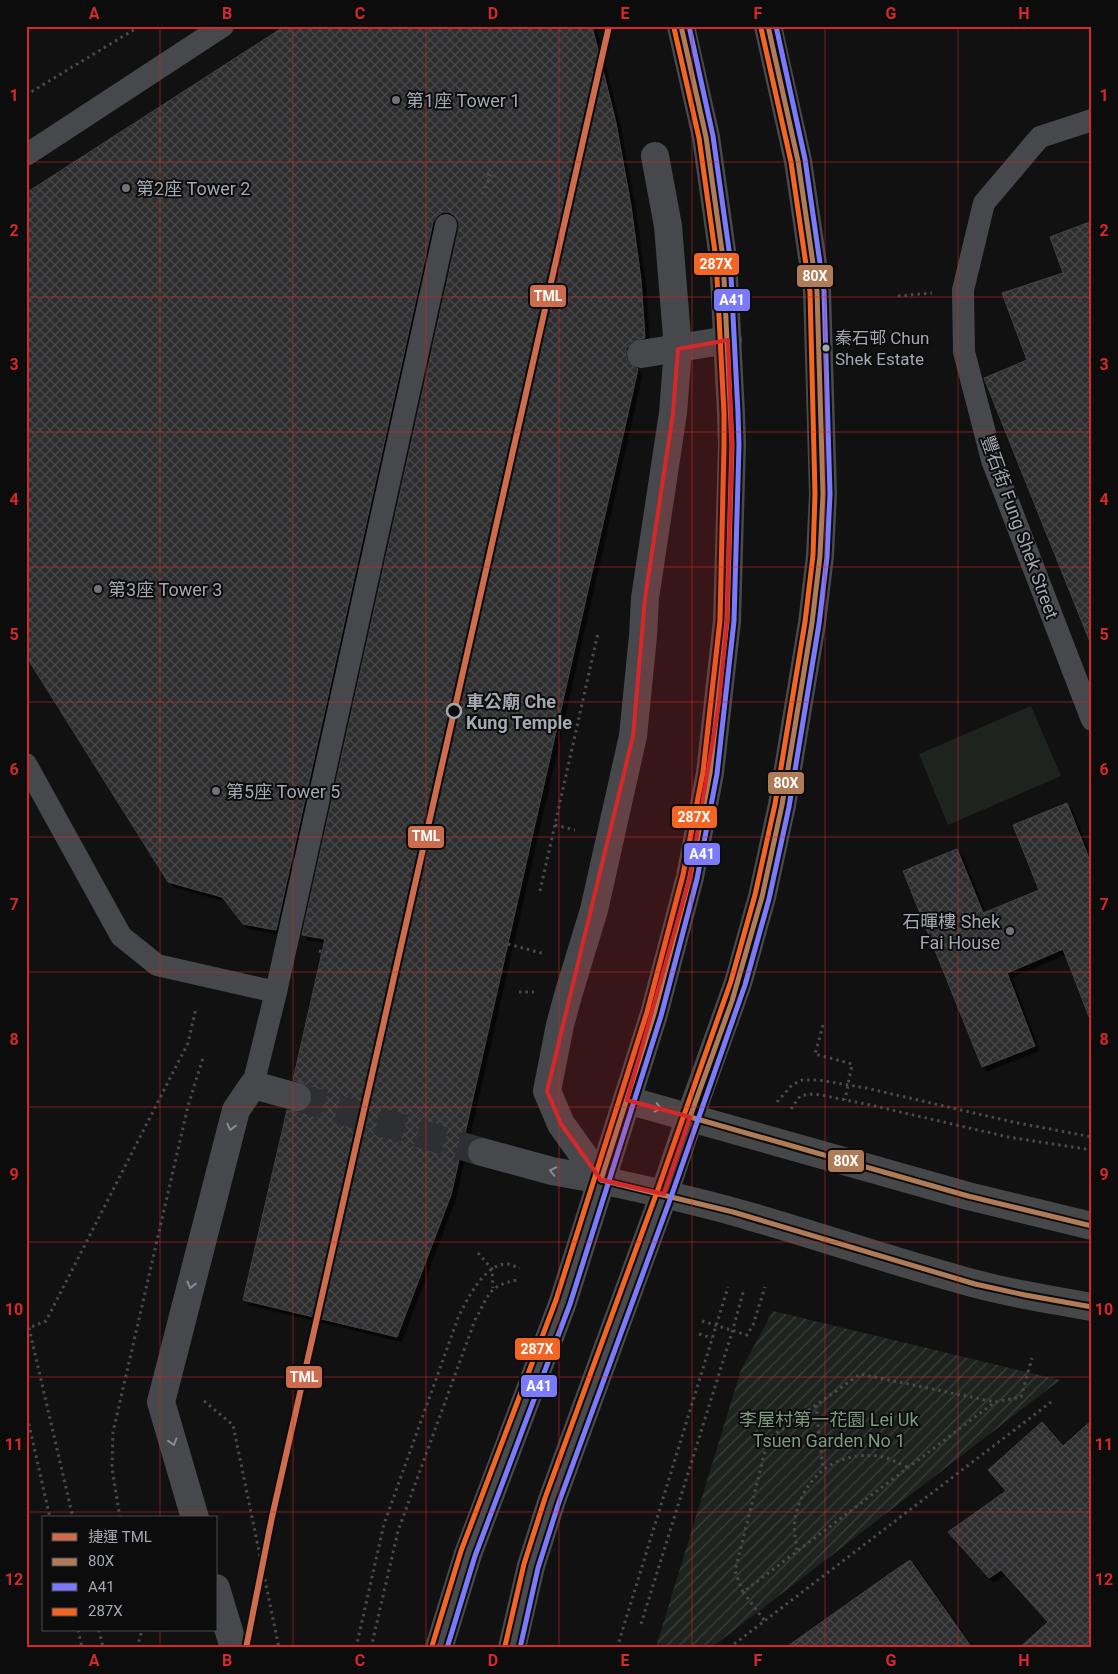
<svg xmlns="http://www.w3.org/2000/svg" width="1118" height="1674" font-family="Roboto,'Noto Sans TC',sans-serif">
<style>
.garden{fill:url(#garden-furrows)}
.pitch{fill:#1e231f}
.building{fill:url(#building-cross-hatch);stroke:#414245;filter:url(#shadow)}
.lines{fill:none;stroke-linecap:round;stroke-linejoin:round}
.street-tunnel{stroke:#2e2f32;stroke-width:28;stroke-dasharray:28 14;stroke-linecap:butt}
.path{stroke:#494a4d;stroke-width:3;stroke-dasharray:2.5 4;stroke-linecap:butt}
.lane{stroke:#47484b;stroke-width:22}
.street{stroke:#47484b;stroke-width:28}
.secondary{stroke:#464749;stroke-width:28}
.primary{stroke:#4a4a4d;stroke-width:28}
.bus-1-casing{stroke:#0c0c0d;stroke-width:9}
.bus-2-casing{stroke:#0c0c0d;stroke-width:9}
.bus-3-casing{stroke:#0c0c0d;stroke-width:9}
.bus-1{stroke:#b07c57;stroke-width:5}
.bus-2{stroke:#7a7afa;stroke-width:5}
.bus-3{stroke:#f26522;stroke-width:5}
.metro-1-casing{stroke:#0c0c0d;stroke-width:10}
.metro-1{stroke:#ce6c4e;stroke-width:6}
.oneway{stroke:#888b92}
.marked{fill:#d62828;fill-opacity:0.2;stroke:#d62828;stroke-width:4;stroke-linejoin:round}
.grid{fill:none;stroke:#d62828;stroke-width:1;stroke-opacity:0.55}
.poi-dot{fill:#717379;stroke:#0c0c0d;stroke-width:2}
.bus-dot{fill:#a4a8b1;stroke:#0c0c0d;stroke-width:2}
.stop-dot{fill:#0c0c0d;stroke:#a4a8b1;stroke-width:2.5}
.labels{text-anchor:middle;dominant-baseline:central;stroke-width:4;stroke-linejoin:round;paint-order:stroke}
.bus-label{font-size:17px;fill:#a4a8b1;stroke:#0c0c0d;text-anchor:start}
.poi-label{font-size:18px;fill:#a4a8b1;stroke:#0c0c0d;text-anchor:start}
.street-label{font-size:18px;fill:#a4a8b1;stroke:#0c0c0d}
.stop-label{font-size:18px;font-weight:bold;fill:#a4a8b1;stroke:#0c0c0d;text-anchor:start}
.park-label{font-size:18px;fill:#7d9a80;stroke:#0c0c0d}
.line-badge{stroke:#0c0c0d;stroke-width:2}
.badge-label{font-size:14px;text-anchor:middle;font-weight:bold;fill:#fff}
.neatline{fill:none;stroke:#d62828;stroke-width:2}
.grid-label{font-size:16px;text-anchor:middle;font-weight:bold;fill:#d62828}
</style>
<defs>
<pattern id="garden-furrows" width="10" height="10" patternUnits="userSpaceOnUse" patternTransform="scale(1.25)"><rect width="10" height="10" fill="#1e231f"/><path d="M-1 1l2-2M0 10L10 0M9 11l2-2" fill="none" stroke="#3c403d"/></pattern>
<pattern id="building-cross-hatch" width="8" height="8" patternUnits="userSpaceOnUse" patternTransform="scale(1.25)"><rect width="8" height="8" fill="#2d2e2f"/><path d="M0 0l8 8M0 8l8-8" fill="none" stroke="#48494b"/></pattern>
<filter id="shadow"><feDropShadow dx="4.5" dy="4.5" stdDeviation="0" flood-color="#0009"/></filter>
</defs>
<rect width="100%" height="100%" fill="#111112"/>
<polygon class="garden" points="773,1311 1060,1380 711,1648 656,1647 741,1370"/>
<polygon class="pitch" points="1031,706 1061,776 948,825 919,754"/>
<g class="building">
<polygon points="285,26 592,26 616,123 631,206 641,280 645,338 632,342 626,349 626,357 629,363 638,369 451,1195 397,1337 243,1300 287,1110 301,1112 308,1108 312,1101 312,1094 308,1086 293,1080 325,939 302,935 459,228 459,222 455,216 449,212 443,212 437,216 433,222 276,930 243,924 222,897 168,882 26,656 26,193"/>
<polygon points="1092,221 1092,642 1090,642 984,378 1027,360 1002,293 1063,273 1050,237"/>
<polygon points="1067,803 1092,866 1092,1017 1089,1017 1063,949 1007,973 1035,1046 982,1067 903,871 957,849 983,913 1039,890 1013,825"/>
<polygon points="1092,1420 1092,1648 1019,1648 1048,1622 1001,1570 989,1578 948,1532 1006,1491 988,1470 1042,1422 1063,1446"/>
<polygon points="910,1560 972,1648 785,1648 888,1575"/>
</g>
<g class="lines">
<polyline class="street-tunnel" points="297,1097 482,1152"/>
<g class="path">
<polyline points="26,95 140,26"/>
<polyline points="487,174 498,176"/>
<polyline points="482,194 491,175"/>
<polyline points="898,296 932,293"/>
<polyline points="555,825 575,830"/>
<polyline points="540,891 598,633"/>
<polyline points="508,944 545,954"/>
<polyline points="319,951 332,953"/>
<polyline points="519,992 534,992"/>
<polyline points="823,1025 815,1054 852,1064 845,1100"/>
<polyline points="777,1102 792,1085 802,1080 819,1080 866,1088 1013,1122 1092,1137"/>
<polyline points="791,1109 800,1096 810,1094 821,1095 866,1104 1008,1137 1092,1150"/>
<polyline points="478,1253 492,1269 493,1288"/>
<polyline points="26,1315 73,1518"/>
<polyline points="702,1321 747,1335 753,1325 765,1287"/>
<polyline points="26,1329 46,1321 188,1043 196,1008"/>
<polyline points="699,1334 712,1338"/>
<polyline points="204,1401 233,1425 279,1648"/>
<polyline points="816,1405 823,1469"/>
<polyline points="26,1411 50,1518"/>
<polyline points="120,1518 112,1468 113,1432 188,1106 203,1058"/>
<path d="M797,1550C796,1541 793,1529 795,1519C803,1477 835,1451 879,1456C888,1457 899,1464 908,1467"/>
<polyline points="743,1592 735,1571 768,1439 860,1374 995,1402"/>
<polyline points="764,1620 743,1592 995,1402 1021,1397 1032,1358"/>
<polyline points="641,1624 733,1329 744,1289"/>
<polyline points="78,1630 82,1648"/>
<polyline points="99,1630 103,1648"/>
<polyline points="137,1648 142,1630"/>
<path d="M356,1648L384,1524L458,1318C466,1301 485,1262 508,1264C512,1265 516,1267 520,1268"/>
<path d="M371,1648L398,1531L475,1320C489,1295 488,1285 518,1280"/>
<polyline points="617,1648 728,1287"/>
<polyline points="729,1648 1051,1402"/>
</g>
<g class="lane">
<polyline points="1092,120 1040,137 984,203 963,290 964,352 992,460 1092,720"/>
<polyline points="26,155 223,26"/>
<polyline points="26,764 121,936 157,965 276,992 253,1085"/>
<polyline points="276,992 446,225"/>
</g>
<g class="street">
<polyline points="641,354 728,340"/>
<polyline points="482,1152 552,1171 601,1180"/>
<polyline points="601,1180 561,1124 547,1091 560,1025 569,992 594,910 633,736 643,636 645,598 673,413 678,349 668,226 655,156"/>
<polyline points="195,1518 161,1402 236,1110 253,1085 297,1097"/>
<polyline points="216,1588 234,1648"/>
</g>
<g class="secondary">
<polyline points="627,1100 968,1196 1092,1226"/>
<path d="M601,1180C651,1191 703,1202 752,1217C821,1237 889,1260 958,1279C1002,1292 1047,1299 1092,1307"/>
</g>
<g class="primary">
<polyline points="439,1648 468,1554 563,1302 654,1014 690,877 710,773 727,621 732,445 731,413 723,258 706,137 681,26"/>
<polyline points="512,1648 531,1566 552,1500 664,1194 690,1117 738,983 762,897 782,805 812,623 820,556 823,494 817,291 798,161 768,26"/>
</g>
<defs>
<g id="bus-1">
<polyline points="768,26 798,161 817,291 823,494 820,556 812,623 782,805 762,897 732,1001 690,1117 968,1196 1092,1226"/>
<polyline points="601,1180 654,1014 690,877 710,773 727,621 732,445 723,258 706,137 681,26"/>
<polyline points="601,1180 733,1212 975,1284 1025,1295 1092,1307"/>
</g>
<g id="bus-2">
<polyline points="447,1648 475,1556 570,1304 661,1016 697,879 717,774 734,621 739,445 738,413 730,257 713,136 689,26"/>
<polyline points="520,1648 538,1568 559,1502 671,1197 745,985 769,899 789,807 819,624 827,557 830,494 824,291 805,159 776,26"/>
</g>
<g id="bus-3">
<polyline points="432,1646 461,1551 556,1300 647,1012 683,875 703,772 720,620 724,445 724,413 716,259 699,138 674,28"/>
<polyline points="505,1646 524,1564 545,1498 657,1192 731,981 755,895 775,804 805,622 813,555 815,494 810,292 791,162 761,28"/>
</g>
</defs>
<use href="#bus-1" class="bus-1-casing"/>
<use href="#bus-2" class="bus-2-casing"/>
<use href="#bus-3" class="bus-3-casing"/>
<use href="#bus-1" class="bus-1"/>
<use href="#bus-2" class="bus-2"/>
<use href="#bus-3" class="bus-3"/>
<defs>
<polyline id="metro-1" points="246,1648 272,1517 609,26"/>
</defs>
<use href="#metro-1" class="metro-1-casing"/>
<use href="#metro-1" class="metro-1"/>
</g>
<defs><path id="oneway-chevron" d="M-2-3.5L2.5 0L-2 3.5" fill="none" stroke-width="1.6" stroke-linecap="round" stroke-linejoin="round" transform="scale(1.25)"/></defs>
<g class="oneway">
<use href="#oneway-chevron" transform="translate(658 1108) rotate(15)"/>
<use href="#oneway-chevron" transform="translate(231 1127) rotate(104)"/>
<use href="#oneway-chevron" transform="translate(553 1171) rotate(-168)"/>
<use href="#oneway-chevron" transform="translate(191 1285) rotate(104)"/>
<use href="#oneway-chevron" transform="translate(173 1442) rotate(73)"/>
</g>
<path class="marked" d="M728,340L732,445L727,621L719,703L690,877L627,1100L690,1117L664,1194L601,1180L561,1124L547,1091L633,736L645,598L673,413L678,349Z"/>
<path class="grid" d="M160,26V1518M293,26V1648M426,26V1648M559,26V1648M692,26V1648M825,26V1648M958,26V1648M26,162H1092M26,297H1092M26,432H1092M26,567H1092M26,702H1092M26,837H1092M26,972H1092M26,1107H1092M26,1242H1092M26,1377H1092M26,1512H1092M160,1630V1648"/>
<g class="poi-dot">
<circle cx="396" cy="100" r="5"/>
<circle cx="126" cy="188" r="5"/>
<circle cx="98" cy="589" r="5"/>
<circle cx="216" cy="791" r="5"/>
<circle cx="1010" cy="931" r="5"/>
</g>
<circle class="bus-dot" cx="826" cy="348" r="4.5"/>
<circle class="stop-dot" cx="454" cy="711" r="7"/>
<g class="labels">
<g class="bus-label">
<text x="835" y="338">秦石邨 Chun<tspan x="835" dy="21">Shek Estate</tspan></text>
</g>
<g class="poi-label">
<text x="406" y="100">第1座 Tower 1</text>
<text x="136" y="188">第2座 Tower 2</text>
<text x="108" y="589">第3座 Tower 3</text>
<text x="226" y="791">第5座 Tower 5</text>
<text x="1000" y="921" text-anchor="end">石暉樓 Shek<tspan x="1000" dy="21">Fai House</tspan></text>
</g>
<g class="street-label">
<text transform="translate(1020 527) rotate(70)">豐石街 Fung Shek Street</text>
</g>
<g class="stop-label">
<text x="466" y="701">車公廟 Che<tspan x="466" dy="21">Kung Temple</tspan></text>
</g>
<g class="park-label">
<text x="829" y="1419">李屋村第一花園 Lei Uk<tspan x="829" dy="21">Tsuen Garden No 1</tspan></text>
</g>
</g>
<g class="line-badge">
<rect x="693" y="252" width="47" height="24" rx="5" fill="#f26522"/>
<rect x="796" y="264" width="38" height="24" rx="5" fill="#b07c57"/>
<rect x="529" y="284" width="38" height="24" rx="5" fill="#ce6c4e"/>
<rect x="713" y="288" width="38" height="24" rx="5" fill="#7a7afa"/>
<rect x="767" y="771" width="38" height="24" rx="5" fill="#b07c57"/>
<rect x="671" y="805" width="47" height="24" rx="5" fill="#f26522"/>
<rect x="407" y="825" width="38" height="24" rx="5" fill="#ce6c4e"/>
<rect x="683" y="842" width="38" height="24" rx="5" fill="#7a7afa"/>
<rect x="827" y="1149" width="38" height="24" rx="5" fill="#b07c57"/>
<rect x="514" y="1337" width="47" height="24" rx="5" fill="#f26522"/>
<rect x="285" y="1365" width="38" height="24" rx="5" fill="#ce6c4e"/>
<rect x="520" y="1374" width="38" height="24" rx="5" fill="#7a7afa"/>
</g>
<g class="badge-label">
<text x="716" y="269">287X</text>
<text x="815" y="281">80X</text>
<text x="548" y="301">TML</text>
<text x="732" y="305">A41</text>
<text x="786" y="788">80X</text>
<text x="694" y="822">287X</text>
<text x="426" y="841">TML</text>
<text x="702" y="859">A41</text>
<text x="846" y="1166">80X</text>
<text x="537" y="1354">287X</text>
<text x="304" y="1382">TML</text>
<text x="539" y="1391">A41</text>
</g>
<rect width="1118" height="1674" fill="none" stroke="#0c0c0d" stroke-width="55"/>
<rect x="42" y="1516" width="175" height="115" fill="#0c0c0d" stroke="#494a4f"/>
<rect x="52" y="1533" width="25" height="8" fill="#ce6c4e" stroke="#494a4f"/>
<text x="88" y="1542" font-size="15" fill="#a4a8b1">捷運 TML</text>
<rect x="52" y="1558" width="25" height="8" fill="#b07c57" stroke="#494a4f"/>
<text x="88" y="1566" font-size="15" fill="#a4a8b1">80X</text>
<rect x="52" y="1583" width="25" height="8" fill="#7a7afa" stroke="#494a4f"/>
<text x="88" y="1592" font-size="15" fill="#a4a8b1">A41</text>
<rect x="52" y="1608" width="25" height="8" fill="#f26522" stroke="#494a4f"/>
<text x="88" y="1616" font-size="15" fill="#a4a8b1">287X</text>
<rect x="28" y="28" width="1062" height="1618" class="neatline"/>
<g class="grid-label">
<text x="94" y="19">A</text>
<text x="227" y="19">B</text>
<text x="360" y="19">C</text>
<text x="493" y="19">D</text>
<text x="625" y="19">E</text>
<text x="758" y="19">F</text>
<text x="891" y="19">G</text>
<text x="1024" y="19">H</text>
<text x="14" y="101">1</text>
<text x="1104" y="101">1</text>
<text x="14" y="236">2</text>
<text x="1104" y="236">2</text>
<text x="14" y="370">3</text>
<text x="1104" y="370">3</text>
<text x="14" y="505">4</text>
<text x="1104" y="505">4</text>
<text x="14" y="640">5</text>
<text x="1104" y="640">5</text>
<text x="14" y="775">6</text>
<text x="1104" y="775">6</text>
<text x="14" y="910">7</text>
<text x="1104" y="910">7</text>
<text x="14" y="1045">8</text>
<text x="1104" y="1045">8</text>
<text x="14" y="1180">9</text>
<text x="1104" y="1180">9</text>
<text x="14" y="1315">10</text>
<text x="1104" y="1315">10</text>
<text x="14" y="1450">11</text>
<text x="1104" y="1450">11</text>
<text x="14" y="1585">12</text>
<text x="1104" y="1585">12</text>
<text x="94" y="1666">A</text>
<text x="227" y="1666">B</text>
<text x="360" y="1666">C</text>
<text x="493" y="1666">D</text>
<text x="625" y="1666">E</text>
<text x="758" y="1666">F</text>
<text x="891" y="1666">G</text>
<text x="1024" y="1666">H</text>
</g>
</svg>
